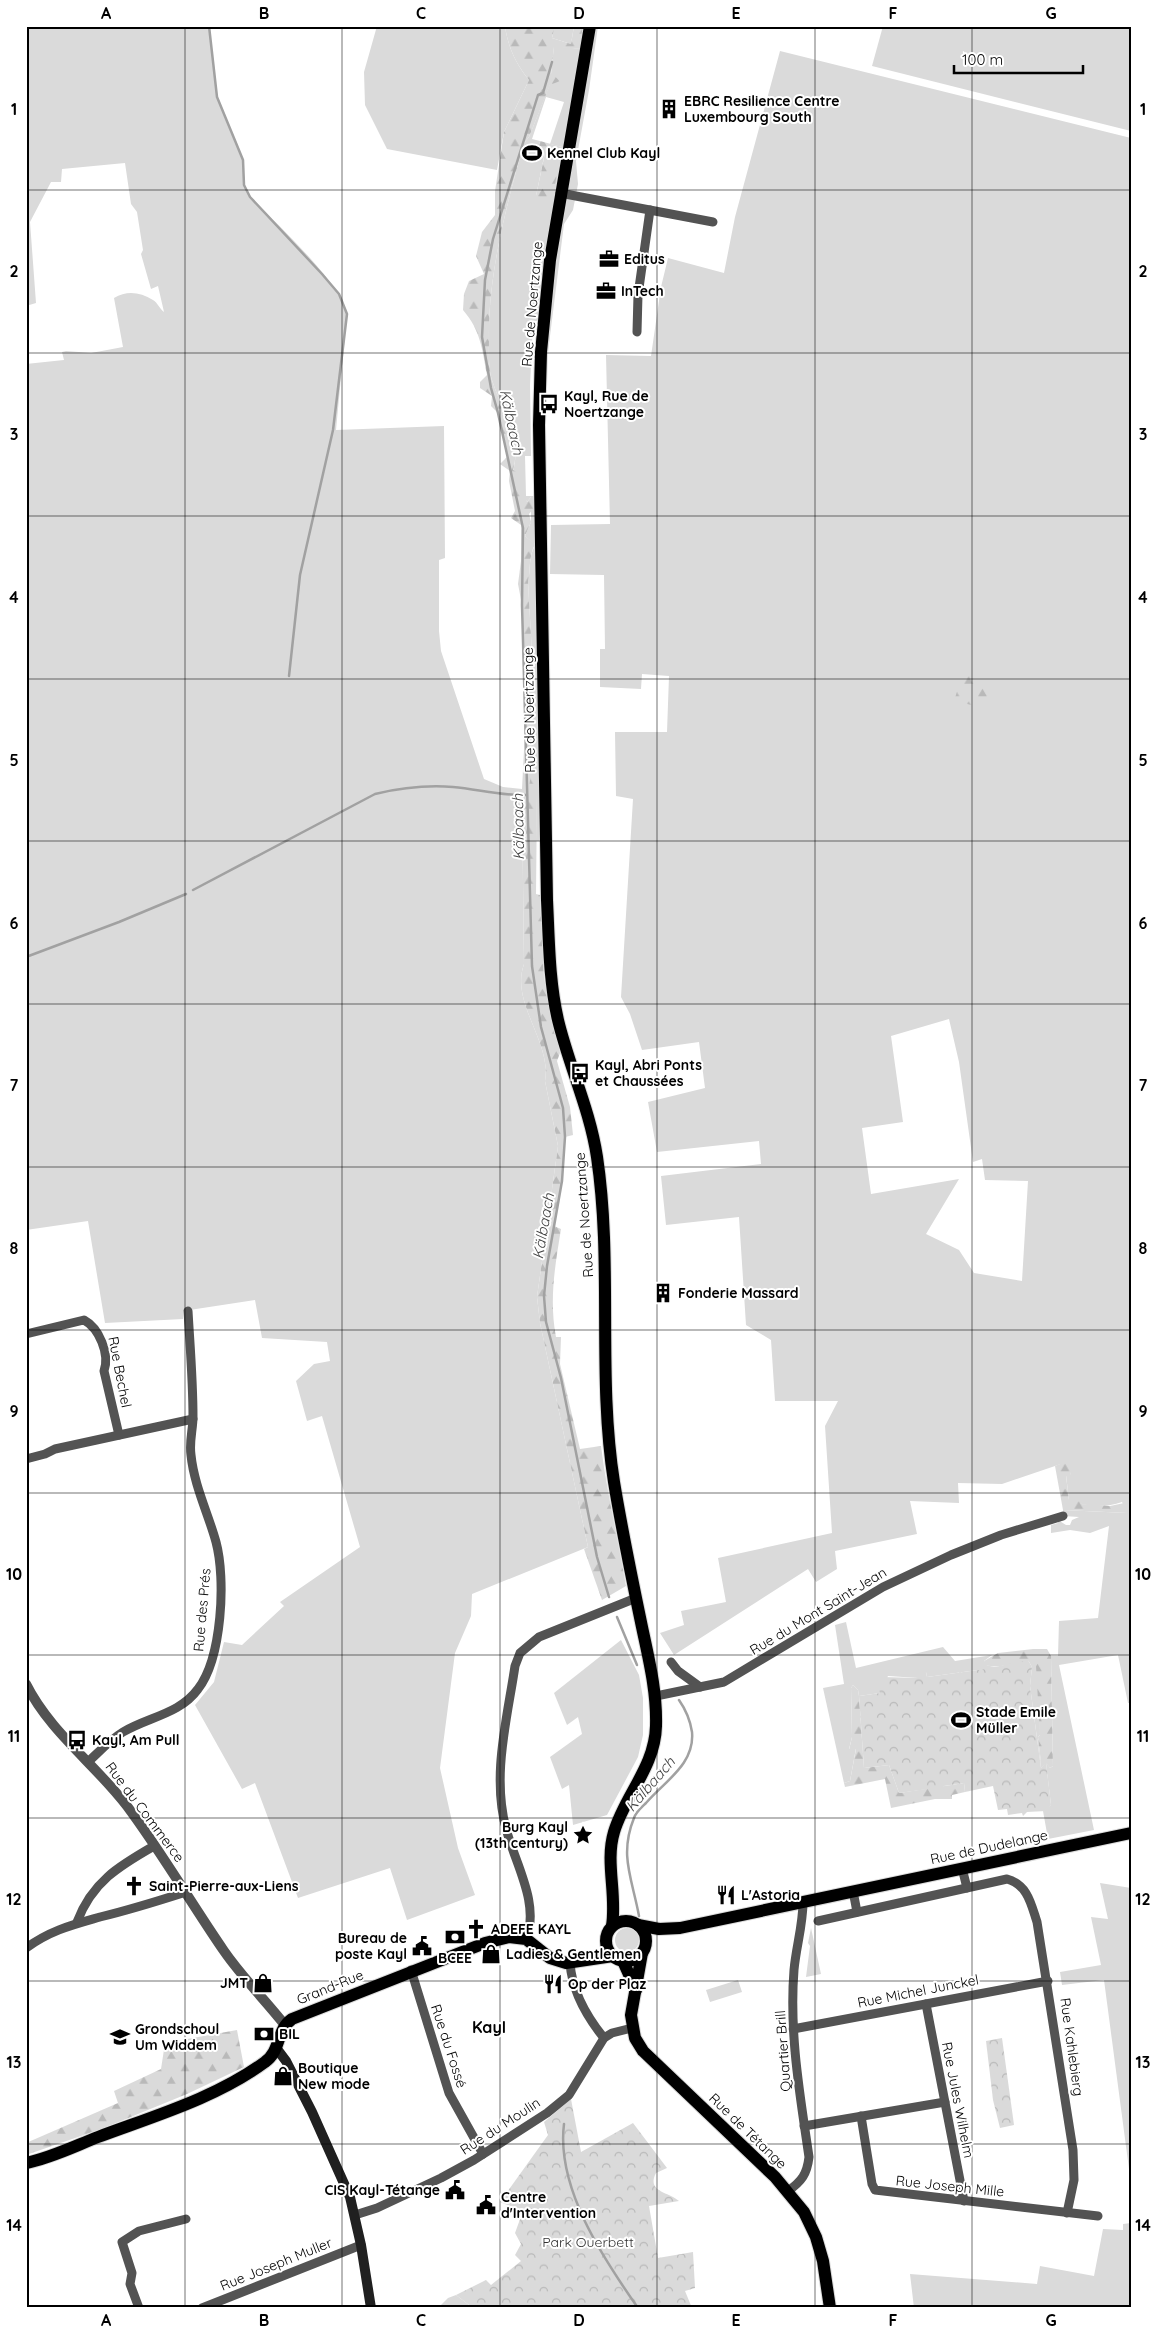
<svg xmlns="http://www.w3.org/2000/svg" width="1157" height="2334" font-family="Quicksand,sans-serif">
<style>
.grass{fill:#dadada;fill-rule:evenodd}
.forest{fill:url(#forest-firs)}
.park{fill:url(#park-crowns)}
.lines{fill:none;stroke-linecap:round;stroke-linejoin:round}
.stream{stroke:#a1a1a1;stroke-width:2.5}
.primary-casing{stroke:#dbdbdb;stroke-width:14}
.minor{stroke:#535353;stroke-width:9}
.tertiary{stroke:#535353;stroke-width:10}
.secondary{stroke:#202020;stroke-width:10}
.primary{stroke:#000;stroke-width:12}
.grid{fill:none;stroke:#000;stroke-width:1;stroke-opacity:0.55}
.labels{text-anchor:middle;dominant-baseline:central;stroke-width:4;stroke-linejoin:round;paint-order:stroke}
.poi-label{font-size:14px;font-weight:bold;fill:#000;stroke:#fff;text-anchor:start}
.street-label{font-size:14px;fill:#000;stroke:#fff}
.park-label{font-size:14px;fill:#313131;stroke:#fff}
.water-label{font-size:15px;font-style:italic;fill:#424242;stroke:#fff}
.quarter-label{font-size:16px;font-weight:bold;fill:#000;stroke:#fff}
.neatline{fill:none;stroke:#000;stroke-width:2}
.grid-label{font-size:16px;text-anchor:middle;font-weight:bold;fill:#000}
</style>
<defs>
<pattern id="forest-firs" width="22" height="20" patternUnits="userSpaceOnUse" patternTransform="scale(1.25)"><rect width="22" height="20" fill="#dadada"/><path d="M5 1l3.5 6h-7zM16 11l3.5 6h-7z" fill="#b9b9b9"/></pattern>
<pattern id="park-crowns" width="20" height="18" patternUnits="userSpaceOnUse" patternTransform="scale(1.25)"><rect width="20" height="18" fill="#dadada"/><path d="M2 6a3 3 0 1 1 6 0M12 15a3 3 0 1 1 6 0" fill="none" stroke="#b9b9b9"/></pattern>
</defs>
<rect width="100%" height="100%" fill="#fff"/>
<g class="grass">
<path d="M26,26H209L217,97L243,160L244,185L250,196C275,223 339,280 347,314L336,430L444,426L445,558L439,560V631L441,651L484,779L503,787L522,789L526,711L531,714L535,708L528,582C531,567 528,559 535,545L525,536L531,522V497L527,502L513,471C522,442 502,410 493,383C488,371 489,351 489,338C488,274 507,203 524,143L529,137L550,84L554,46L581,49L585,26H598L589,90L576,161L578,184L573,210L564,224L548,352H541L543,321H533L530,385L531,456H525L526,496H536L542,841H536L537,794L527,795V800H522L524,964C510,1003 552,1042 545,1081L558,1146L537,1297L540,1323L588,1547L472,1594L471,1616L455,1653L440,1768L458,1848L475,1895L407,1920L390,1868L298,1898L255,1783L242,1789L195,1705L214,1682L224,1642L242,1645L284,1606L280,1602L360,1547L322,1416L307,1421L296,1381L314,1364L330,1361L327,1342L262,1338L255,1300L183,1311V1319L105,1323L88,1221L26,1230V364L64,360L62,352L66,351L91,353L123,347L114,298C127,290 140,292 153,300C157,302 160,309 164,312L158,286L151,289L141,254L143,250L137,212L131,204L125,163L62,169L61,182H51L30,222L36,303L26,306ZM546,97L564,102L550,144L562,147L536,196L546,147L539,146L540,141L532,139Z"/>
<path d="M377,26H505C508,47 516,64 529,80L504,132L497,170L387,149L365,105L364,72Z"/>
<polygon points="555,26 574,26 571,44 552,38"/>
<polygon points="883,26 1131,26 1131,131 872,66"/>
<path d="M780,51L1131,138V1703H1128L1118,1655L1059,1665L1094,1830L1048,1839L1043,1811L1051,1805L1046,1763L1041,1768L1030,1686L1032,1667L1028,1660H1039L1040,1735L1038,1737L1041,1763L1046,1762L1050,1768L1053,1766L1051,1656H1058L1059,1621L1098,1618L1109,1526L1090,1533L1070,1530L1051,1533V1525L1058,1523V1520L1066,1525H1070L1072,1520L1079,1517L1063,1516V1510L1127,1513L1122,1502C1105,1508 1086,1507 1069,1500L1066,1475H1071L1061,1448V1464L1055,1466L1002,1484L958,1483L959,1503L910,1501L917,1534L835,1551L837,1569L816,1582L808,1569L674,1655L660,1633L684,1625L681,1611L726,1602L718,1558L832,1533L825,1426L838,1401H775L771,1340L746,1325L739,1217L666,1225L661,1176L761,1164L759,1141L657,1152L648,1102L705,1088L699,1042L642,1050L630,1014L621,997L633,799L616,796L615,732H667L669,676L642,674L641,689L600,687V649H605L604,575L550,574L551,525L610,524L606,355L651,356L661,287L668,258L724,273L735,217ZM949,1019L959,1062L973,1162L982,1159L985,1180L1028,1181L1022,1281L974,1273L959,1250L926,1234L959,1179L871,1194L862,1128L903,1122L891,1036Z"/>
<polygon points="846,1622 856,1668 943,1647 955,1661 992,1655 984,1661 987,1665 985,1669 927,1677 926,1672 918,1678 888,1676 880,1693 859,1696 858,1690 853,1685 851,1688 852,1737 849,1749 856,1748 850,1781 844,1783 823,1688 844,1684 835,1625"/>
<polygon points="621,1640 639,1675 643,1698 643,1735 638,1757 607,1815 573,1825 569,1785 562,1789 550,1757 582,1734 578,1717 567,1725 554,1693"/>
<polygon points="1100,1883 1131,1888 1131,2184 1104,1980 1062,1985 1060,1972 1101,1965 1091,1917 1108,1919"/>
<circle cx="627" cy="1940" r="12"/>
<polygon points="811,1928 821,1974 806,1977 810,1946 808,1943"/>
<polygon points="738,1980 742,1992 710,2002 706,1990"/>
<polygon points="1131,2223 1131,2308 914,2308 910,2274 1037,2284 1040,2266 1094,2276 1103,2229 1123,2230 1123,2224"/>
<polygon points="456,2295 473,2308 438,2308 448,2298"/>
</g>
<g class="forest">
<path d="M505,26H555L552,38L571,44L574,26H585L581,49L554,47L551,73L560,81L550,85L529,137L524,143C507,203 488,274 489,338C489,351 488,371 493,383C502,410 522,442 513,470L521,475L527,502L531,497L534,508L529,514L531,522L525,536L535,544C528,559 531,567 528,582L535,708L531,714L526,711L522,605L518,584L521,561V525L511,518L515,511L509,481L510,471L500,464L508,456L498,413L491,406L492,396L480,388V382L487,375C482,349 481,331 463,310L464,294L469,281L484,274L476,256L482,232L495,215V191L504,132L529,80C516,64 508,47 505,26Z"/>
<polygon points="540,141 562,147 553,196 547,199 536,196 546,148 539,146"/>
<polygon points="963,673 981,677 993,686 989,709 954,701"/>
<path d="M535,772L538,784L534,789L537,794L536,894L540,895L544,978L560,1053L557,1061L570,1107L573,1135L565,1137L562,1181L554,1226L561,1229C555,1266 549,1300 556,1337H561L560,1364L580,1449L601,1446C607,1493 618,1539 626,1586L602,1600L584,1549L588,1547L540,1323L537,1297L558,1146L545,1081C552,1042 510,1003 524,964L522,800H527L531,774Z"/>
<polygon points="1061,1447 1065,1448 1071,1475 1066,1476 1069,1500 1078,1499 1081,1504 1110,1506 1129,1502 1127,1513 1063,1510 1055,1466 1060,1464"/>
<path d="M1033,1649H1047L1051,1656L1053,1766L1050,1768L1046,1763H1041L1038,1737L1040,1735L1036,1666L1039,1660C1021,1660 1002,1670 985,1665L984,1661L998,1653Z"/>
<polygon points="853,1685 858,1690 859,1696 864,1768 889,1765 899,1793 964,1783 965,1792 952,1795 952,1799 935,1799 891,1808 885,1779 845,1787 844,1783 850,1781 856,1749 849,1750 852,1737 851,1688"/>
<polygon points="237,2030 244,2067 187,2094 104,2128 26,2155 26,2143 118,2103 114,2091 161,2069 165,2043"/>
</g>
<g class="park">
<polygon points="1028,1660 1032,1667 1030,1686 1041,1768 1046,1762 1051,1805 1046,1811 1027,1812 1023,1816 1022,1813 1008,1815 1007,1809 998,1810 993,1786 965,1792 964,1783 944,1786 935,1794 928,1789 899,1793 889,1765 864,1768 859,1696 880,1693 878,1684 883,1677 918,1678 917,1673 926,1672 927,1677 985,1669 985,1665 995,1667"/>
<polygon points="1002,2038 1014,2125 1000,2128 993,2100 986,2041"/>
<path d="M571,2099L581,2152L633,2123L667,2168L656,2173C646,2192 669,2192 679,2201L649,2206L658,2258L693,2252L695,2288L685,2291L692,2308H473L456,2295L486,2280L491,2285L521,2261L515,2255L521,2244L515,2233L523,2211L500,2202L548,2135L544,2122Z"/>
</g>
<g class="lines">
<g class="stream">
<polyline points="209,26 217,97 243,160 244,185 250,197 322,274 339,294 347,314 333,430 300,575 289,676"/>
<polyline points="552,62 543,93 538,95 493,239 485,280 482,337 491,388 498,413 523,528 522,605 532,966 541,1027 563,1108 565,1137 562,1181 547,1266 544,1296 546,1322 561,1378 597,1557 609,1597"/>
<path d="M193,890L375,794C400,788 427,785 453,787C477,789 502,796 526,795"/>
<polyline points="26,957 119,922 186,894"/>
<polyline points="617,1617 637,1665"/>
<path d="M639,1916C632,1878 619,1855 634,1818C636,1812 641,1808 646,1803C665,1781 695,1764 692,1732C690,1719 686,1710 679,1700"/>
<path d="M564,2124C556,2188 603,2258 638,2308"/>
</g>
<defs>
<g id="primary">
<path d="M590,26L550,260L541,352L539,425L547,900C549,940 549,981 558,1020C569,1066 590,1110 597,1157C613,1264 597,1375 614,1482C622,1531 632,1579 642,1627C649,1660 657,1692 656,1726C655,1767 625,1795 614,1832C605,1862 617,1894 612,1926"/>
<circle cx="626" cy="1941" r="20"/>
<polyline points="638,1925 659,1929 680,1928 1131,1833"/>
<polyline points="642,1953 631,2015 635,2038 643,2051 775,2177 804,2212 816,2237 823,2261 830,2308"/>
<polyline points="623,1961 636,1990"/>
<path d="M26,2163C51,2158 75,2146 98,2137C154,2116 216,2098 265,2062C281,2051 276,2030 292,2019L485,1943L509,1937L526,1939L550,1958L566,1963L613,1956"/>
</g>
</defs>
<use href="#primary" class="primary-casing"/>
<g class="minor">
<polyline points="560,193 713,222"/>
<polyline points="637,332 638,295 650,210"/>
<path d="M26,1334L84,1320C99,1328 110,1354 104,1371L119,1435"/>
<polyline points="26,1459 45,1454 55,1449 193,1419"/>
<polyline points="671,1662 678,1671 700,1687"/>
<polyline points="656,1696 724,1682 883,1587 951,1555 1001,1535 1063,1516"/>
<path d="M89,1761C100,1751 110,1740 123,1732C148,1717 180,1714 198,1689C222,1658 226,1579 216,1542C208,1513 194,1485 191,1455C189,1442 193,1429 193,1417C193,1381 190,1346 188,1311"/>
<polyline points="962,1868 967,1888"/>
<polyline points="853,1891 857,1912"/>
<path d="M818,1921L1007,1879C1028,1885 1031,1904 1037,1922L1073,2150L1074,2180L1067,2213"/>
<path d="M77,1922C92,1882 119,1866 154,1846"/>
<path d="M526,1939C540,1905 516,1865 507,1832C491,1778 507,1720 515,1666L520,1653L539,1637L636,1598"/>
<path d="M26,1948C51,1930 72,1925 100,1917C129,1910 158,1901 186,1892"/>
<path d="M570,1963C572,1991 587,2017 604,2038"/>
<polyline points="411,1970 449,2093 483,2154"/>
<polyline points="926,2004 964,2201"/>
<polyline points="793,2029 1048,1981"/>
<polyline points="861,2116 872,2184 875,2190 1098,2216"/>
<polyline points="804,2126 945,2102"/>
<path d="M788,2191C802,2181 807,2174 809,2157C800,2095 789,2033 794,1970C796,1947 803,1925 803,1902"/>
<polyline points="355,2215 377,2208 441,2178 474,2160 547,2113 569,2095 604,2038 612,2033 632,2028"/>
<polyline points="139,2308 130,2284 132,2273 122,2242 139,2231 186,2219"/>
<polyline points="202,2308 361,2245"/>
</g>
<path class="tertiary" d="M26,1684C50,1732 95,1764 127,1806C162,1853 191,1903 224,1951C242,1977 265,2000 284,2024"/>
<polyline class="secondary" points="277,2049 286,2061 312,2112 350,2197 361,2245 371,2308"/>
<use href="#primary" class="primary"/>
</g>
<path class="grid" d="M185,26V2308M342,26V2308M500,26V2308M657,26V2308M815,26V2308M972,26V2308M26,190H1131M26,353H1131M26,516H1131M26,679H1131M26,841H1131M26,1004H1131M26,1167H1131M26,1330H1131M26,1493H1131M26,1655H1131M26,1818H1131M26,1981H1131M26,2144H1131"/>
<defs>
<symbol id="building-bare" viewBox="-9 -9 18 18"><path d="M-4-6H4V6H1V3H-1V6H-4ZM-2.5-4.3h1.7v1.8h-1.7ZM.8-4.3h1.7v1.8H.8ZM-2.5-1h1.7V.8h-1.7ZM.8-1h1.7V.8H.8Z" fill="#000" stroke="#fff" stroke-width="2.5" paint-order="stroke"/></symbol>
<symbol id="stadium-bare" viewBox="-9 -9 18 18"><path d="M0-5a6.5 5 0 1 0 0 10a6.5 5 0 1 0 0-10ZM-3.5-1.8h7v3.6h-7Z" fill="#000" stroke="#fff" stroke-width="2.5" paint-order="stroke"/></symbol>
<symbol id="office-bare" viewBox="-9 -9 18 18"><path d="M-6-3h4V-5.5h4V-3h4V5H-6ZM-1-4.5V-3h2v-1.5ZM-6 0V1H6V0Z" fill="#000" stroke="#fff" stroke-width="2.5" paint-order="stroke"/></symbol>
<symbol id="bus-bare" viewBox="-9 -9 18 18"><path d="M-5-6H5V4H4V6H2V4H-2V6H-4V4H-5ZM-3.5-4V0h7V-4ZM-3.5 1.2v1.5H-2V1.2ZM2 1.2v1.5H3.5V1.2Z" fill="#000" stroke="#fff" stroke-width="2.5" paint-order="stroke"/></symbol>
<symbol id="sight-bare" viewBox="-9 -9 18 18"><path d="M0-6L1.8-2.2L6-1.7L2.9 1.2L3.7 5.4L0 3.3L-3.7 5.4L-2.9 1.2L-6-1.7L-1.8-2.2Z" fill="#000" stroke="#fff" stroke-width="2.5" paint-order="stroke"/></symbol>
<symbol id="church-bare" viewBox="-9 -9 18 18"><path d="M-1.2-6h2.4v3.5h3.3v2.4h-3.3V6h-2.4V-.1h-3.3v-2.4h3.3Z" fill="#000" stroke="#fff" stroke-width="2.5" paint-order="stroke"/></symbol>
<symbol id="restaurant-bare" viewBox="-9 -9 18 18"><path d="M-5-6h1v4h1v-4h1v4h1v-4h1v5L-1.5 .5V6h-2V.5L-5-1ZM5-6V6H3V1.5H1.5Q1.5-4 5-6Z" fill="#000" stroke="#fff" stroke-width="2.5" paint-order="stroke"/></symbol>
<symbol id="bank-bare" viewBox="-9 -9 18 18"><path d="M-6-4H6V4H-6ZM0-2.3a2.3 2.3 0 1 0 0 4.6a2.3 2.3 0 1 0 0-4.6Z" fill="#000" stroke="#fff" stroke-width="2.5" paint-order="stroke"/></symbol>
<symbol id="civic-bare" viewBox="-9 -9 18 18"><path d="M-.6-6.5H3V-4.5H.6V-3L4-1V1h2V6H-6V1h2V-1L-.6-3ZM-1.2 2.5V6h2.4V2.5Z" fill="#000" stroke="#fff" stroke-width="2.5" paint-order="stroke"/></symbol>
<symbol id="shop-bare" viewBox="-9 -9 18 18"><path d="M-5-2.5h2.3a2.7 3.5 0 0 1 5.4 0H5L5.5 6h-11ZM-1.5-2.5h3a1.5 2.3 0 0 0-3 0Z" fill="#000" stroke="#fff" stroke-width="2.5" paint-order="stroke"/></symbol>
<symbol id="school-bare" viewBox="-9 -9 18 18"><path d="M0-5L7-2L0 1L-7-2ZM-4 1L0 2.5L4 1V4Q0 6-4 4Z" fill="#000" stroke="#fff" stroke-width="2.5" paint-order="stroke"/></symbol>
</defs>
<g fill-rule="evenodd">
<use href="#building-bare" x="655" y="95" width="28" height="28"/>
<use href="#stadium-bare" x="518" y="139" width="28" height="28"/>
<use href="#office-bare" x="595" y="245" width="28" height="28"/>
<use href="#office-bare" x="592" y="277" width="28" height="28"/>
<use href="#bus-bare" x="535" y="390" width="28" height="28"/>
<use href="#bus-bare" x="566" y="1059" width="28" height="28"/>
<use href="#building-bare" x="649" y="1279" width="28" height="28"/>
<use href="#stadium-bare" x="947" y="1706" width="28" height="28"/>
<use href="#bus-bare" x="63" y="1726" width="28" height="28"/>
<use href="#sight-bare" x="569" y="1821" width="28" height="28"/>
<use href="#church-bare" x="120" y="1872" width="28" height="28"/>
<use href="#restaurant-bare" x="712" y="1881" width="28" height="28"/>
<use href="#church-bare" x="462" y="1915" width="28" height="28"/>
<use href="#bank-bare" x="441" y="1923" width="28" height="28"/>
<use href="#civic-bare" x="408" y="1932" width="28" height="28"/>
<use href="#shop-bare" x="477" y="1940" width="28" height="28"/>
<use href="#shop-bare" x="249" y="1969" width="28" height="28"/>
<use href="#restaurant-bare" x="539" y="1970" width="28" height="28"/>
<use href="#bank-bare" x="250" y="2020" width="28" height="28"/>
<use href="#school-bare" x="106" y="2023" width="28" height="28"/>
<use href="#shop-bare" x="269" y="2062" width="28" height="28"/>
<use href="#civic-bare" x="441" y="2176" width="28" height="28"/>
<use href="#civic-bare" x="472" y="2191" width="28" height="28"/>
</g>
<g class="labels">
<g class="poi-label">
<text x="684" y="101">EBRC Resilience Centre<tspan x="684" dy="16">Luxembourg South</tspan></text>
<text x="547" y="153">Kennel Club Kayl</text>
<text x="624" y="259">Editus</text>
<text x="621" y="291">InTech</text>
<text x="564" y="396">Kayl, Rue de<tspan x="564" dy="16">Noertzange</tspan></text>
<text x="595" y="1065">Kayl, Abri Ponts<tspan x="595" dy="16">et Chaussées</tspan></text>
<text x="678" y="1293">Fonderie Massard</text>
<text x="976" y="1712">Stade Emile<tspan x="976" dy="16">Müller</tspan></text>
<text x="92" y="1740">Kayl, Am Pull</text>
<text x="568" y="1827" text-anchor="end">Burg Kayl<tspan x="568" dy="16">(13th century)</tspan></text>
<text x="149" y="1886">Saint-Pierre-aux-Liens</text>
<text x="741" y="1895">L'Astoria</text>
<text x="491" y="1929">ADEFE KAYL</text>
<text x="407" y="1938" text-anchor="end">Bureau de<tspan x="407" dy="16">poste Kayl</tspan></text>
<text x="506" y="1954">Ladies &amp; Gentlemen</text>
<text x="455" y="1958" text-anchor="middle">BCEE</text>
<text x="248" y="1983" text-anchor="end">JMT</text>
<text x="568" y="1984">Op der Plaz</text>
<text x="135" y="2029">Grondschoul<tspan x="135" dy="16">Um Widdem</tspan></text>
<text x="279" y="2034">BIL</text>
<text x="298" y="2068">Boutique<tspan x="298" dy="16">New mode</tspan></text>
<text x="440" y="2190" text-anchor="end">CIS Kayl-Tétange</text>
<text x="501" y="2197">Centre<tspan x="501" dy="16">d'Intervention</tspan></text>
</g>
<g class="street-label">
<text transform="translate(532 304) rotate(-85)">Rue de Noertzange</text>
<text transform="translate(529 710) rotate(-91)">Rue de Noertzange</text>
<text transform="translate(584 1215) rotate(-94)">Rue de Noertzange</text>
<text transform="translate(120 1372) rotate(79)">Rue Bechel</text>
<text transform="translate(202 1610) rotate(-85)">Rue des Prés</text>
<text transform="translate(818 1611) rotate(-31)">Rue du Mont Saint-Jean</text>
<text transform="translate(145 1812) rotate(53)">Rue du Commerce</text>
<text transform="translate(989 1847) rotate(-12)">Rue de Dudelange</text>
<text transform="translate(330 1987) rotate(-22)">Grand-Rue</text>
<text transform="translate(918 1991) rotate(-11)">Rue Michel Junckel</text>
<text transform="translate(449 2046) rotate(72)">Rue du Fossé</text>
<text transform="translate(1072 2047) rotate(82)">Rue Kahlebierg</text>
<text transform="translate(783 2051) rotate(-94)">Quartier Brill</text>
<text transform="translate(958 2100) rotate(79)">Rue Jules Wilhelm</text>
<text transform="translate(500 2126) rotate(-33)">Rue du Moulin</text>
<text transform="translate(748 2131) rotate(44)">Rue de Tétange</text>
<text transform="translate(950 2186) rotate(6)">Rue Joseph Mille</text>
<text transform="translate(276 2264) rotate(-22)">Rue Joseph Muller</text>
</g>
<g class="park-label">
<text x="588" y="2242">Park Ouerbett</text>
</g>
<g class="water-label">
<text transform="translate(512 422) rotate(78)">Kälbaach</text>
<text transform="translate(518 827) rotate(-91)">Kälbaach</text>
<text transform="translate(543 1226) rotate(-80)">Kälbaach</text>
<text transform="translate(650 1784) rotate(-49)">Kälbaach</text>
</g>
<g class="quarter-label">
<text x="489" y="2027">Kayl</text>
</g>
</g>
<rect width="1157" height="2334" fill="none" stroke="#ffffff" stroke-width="55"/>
<path d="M954 65v8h129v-8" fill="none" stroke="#000000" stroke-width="2.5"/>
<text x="962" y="65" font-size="15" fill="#000000" stroke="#ffffff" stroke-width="4" paint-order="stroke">100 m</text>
<rect x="28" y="28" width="1102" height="2278" class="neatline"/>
<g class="grid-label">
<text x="106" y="19">A</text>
<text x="264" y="19">B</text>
<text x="421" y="19">C</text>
<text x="579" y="19">D</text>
<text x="736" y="19">E</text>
<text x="893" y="19">F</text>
<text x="1051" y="19">G</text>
<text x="14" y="115">1</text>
<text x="1143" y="115">1</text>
<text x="14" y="277">2</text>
<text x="1143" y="277">2</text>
<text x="14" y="440">3</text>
<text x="1143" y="440">3</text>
<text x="14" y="603">4</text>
<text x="1143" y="603">4</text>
<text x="14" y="766">5</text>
<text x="1143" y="766">5</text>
<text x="14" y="929">6</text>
<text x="1143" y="929">6</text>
<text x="14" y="1091">7</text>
<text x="1143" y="1091">7</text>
<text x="14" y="1254">8</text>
<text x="1143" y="1254">8</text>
<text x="14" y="1417">9</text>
<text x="1143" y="1417">9</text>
<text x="14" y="1580">10</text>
<text x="1143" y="1580">10</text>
<text x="14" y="1742">11</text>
<text x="1143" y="1742">11</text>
<text x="14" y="1905">12</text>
<text x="1143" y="1905">12</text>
<text x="14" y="2068">13</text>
<text x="1143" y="2068">13</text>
<text x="14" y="2231">14</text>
<text x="1143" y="2231">14</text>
<text x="106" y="2326">A</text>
<text x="264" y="2326">B</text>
<text x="421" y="2326">C</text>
<text x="579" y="2326">D</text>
<text x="736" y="2326">E</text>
<text x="893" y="2326">F</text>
<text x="1051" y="2326">G</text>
</g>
</svg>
